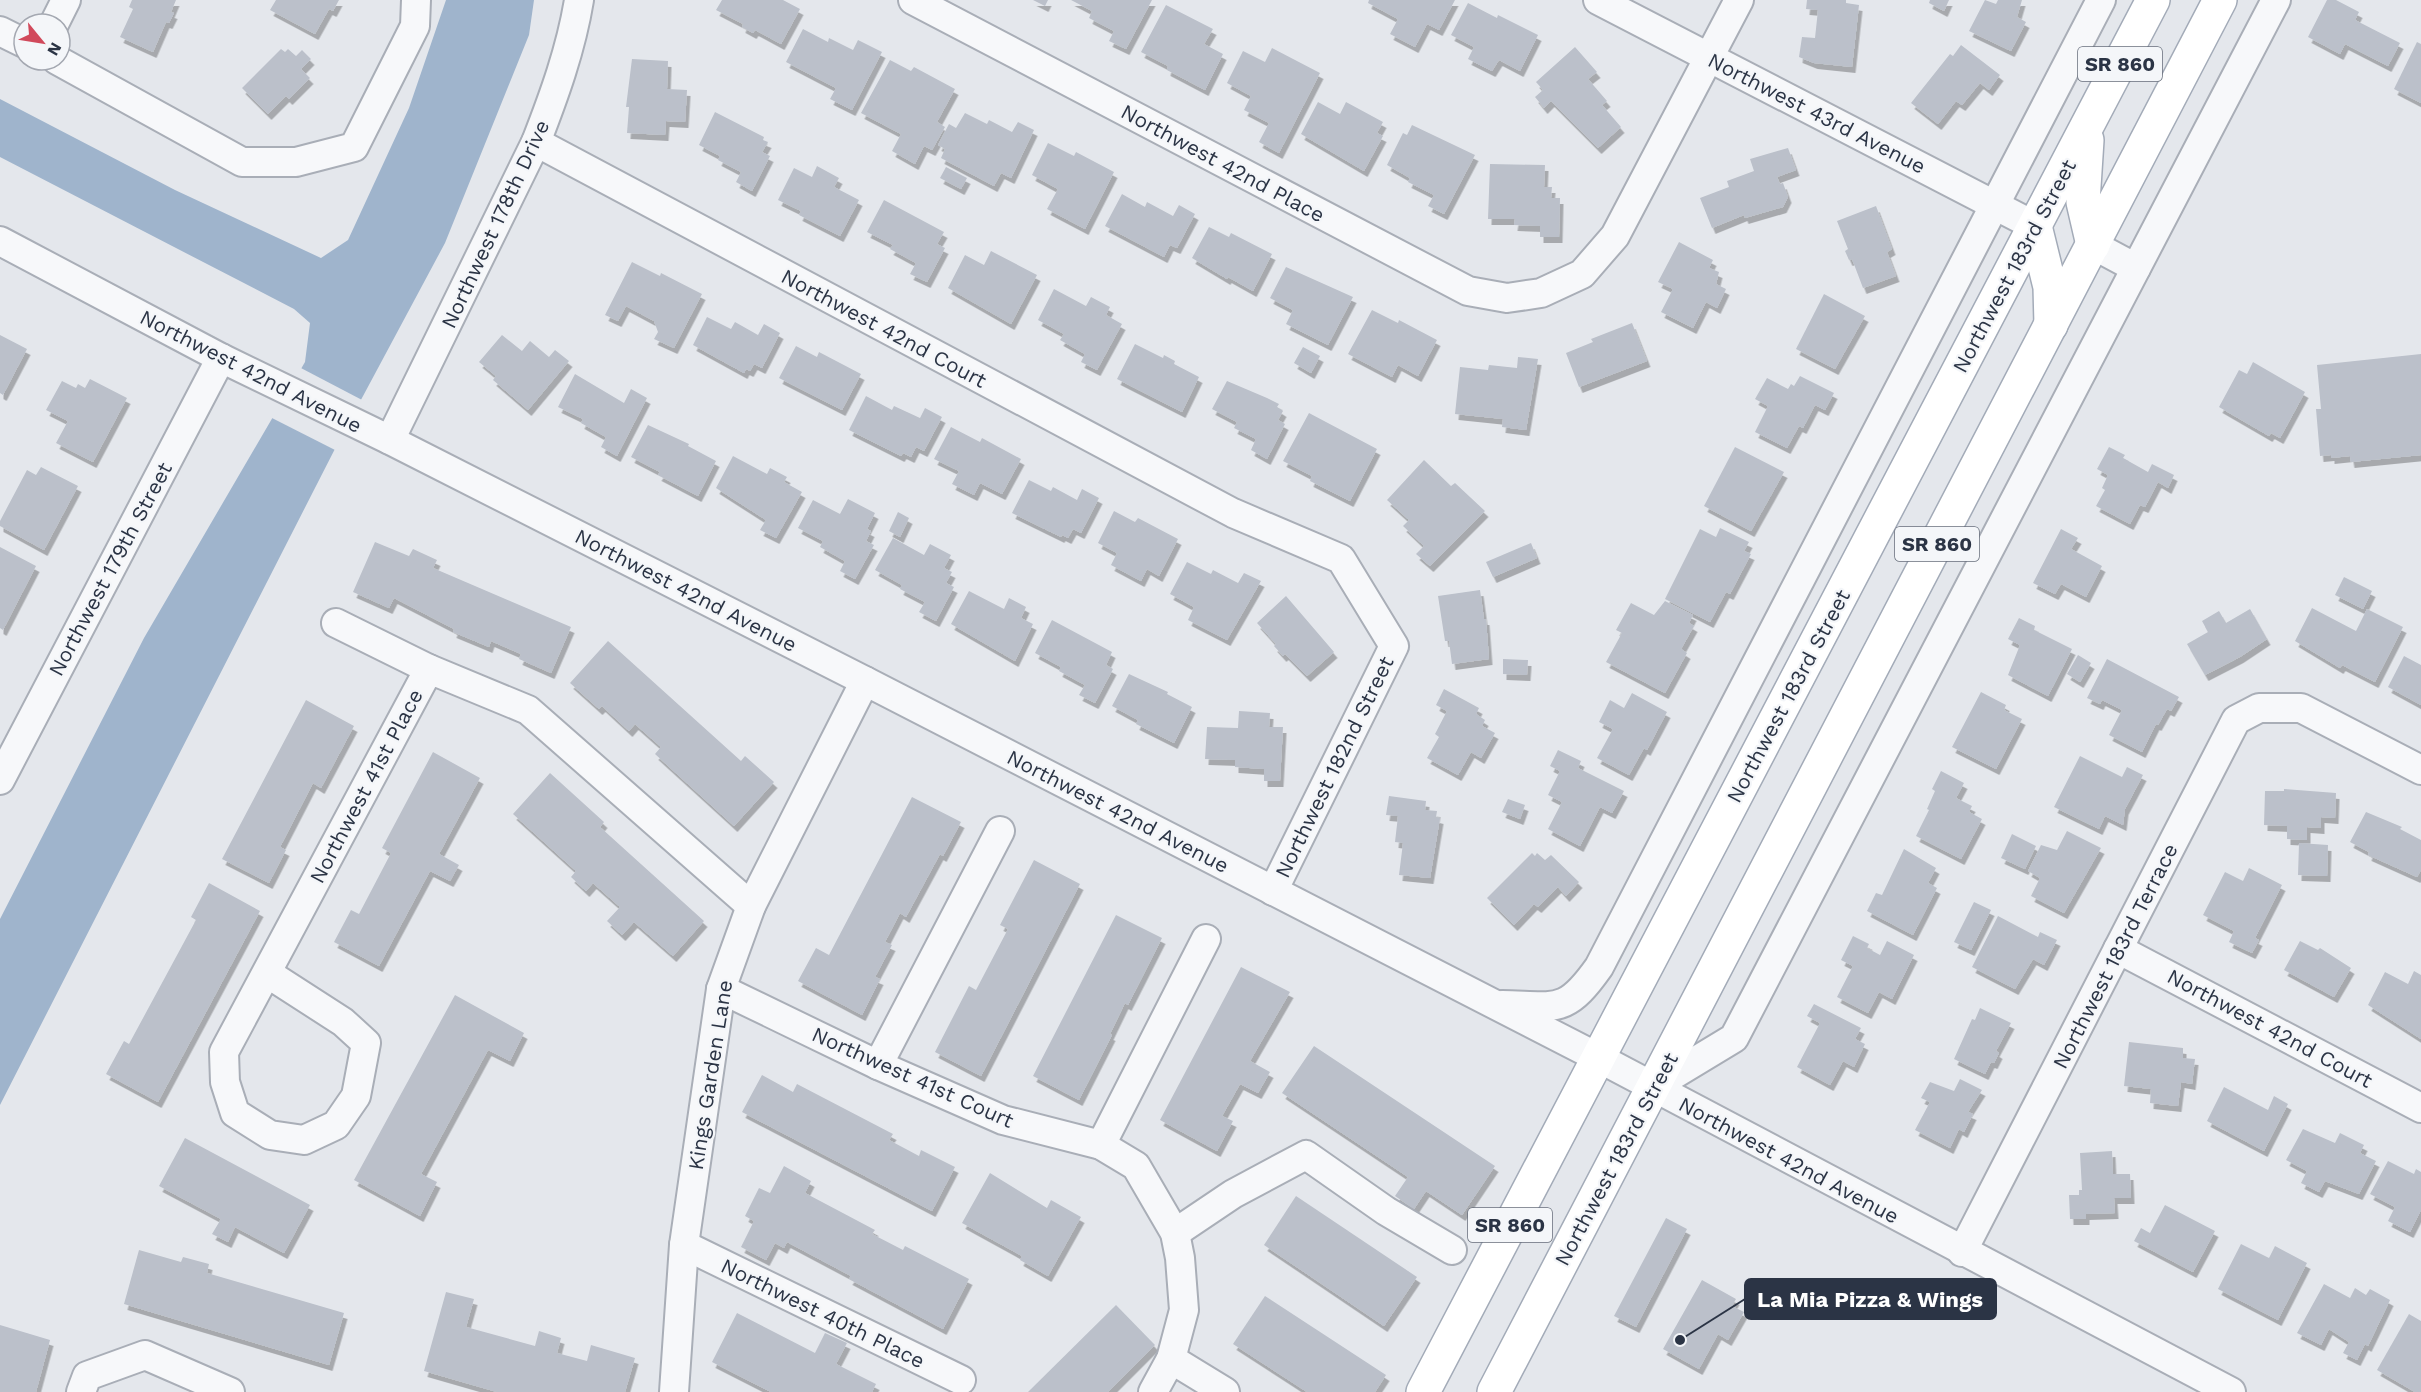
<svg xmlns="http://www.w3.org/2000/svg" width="2421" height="1392" font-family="'Work Sans',sans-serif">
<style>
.water{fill:#9fb4cc}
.pier{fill:#e4e7ec}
.building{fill:#bbc0ca;filter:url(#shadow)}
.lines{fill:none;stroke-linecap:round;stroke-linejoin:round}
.minor-casing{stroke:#a9aeb7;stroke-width:32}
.major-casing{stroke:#a3abb8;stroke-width:36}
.minor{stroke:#f7f8fa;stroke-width:28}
.major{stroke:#fff;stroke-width:33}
.labels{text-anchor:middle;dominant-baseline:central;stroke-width:4.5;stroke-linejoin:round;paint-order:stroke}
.shield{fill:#f4f6f9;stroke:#676e7b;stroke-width:1.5}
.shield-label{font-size:20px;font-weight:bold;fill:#2b3445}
.street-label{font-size:21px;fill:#2b3445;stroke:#f4f6f9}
.leader{fill:none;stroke:#2b3445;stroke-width:2}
.callout-dot{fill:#2b3445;stroke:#f4f6f9;stroke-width:2}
.callout{fill:#2b3445;stroke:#2b3445;stroke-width:2}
.callout-label{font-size:22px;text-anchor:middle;font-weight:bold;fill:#fff}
</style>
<defs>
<filter id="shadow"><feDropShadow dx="3.5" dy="6" stdDeviation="0" flood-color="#0004"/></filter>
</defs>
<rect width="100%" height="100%" fill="#e4e7ec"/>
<polygon class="water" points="446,0 534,0 529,35 445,243 340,439 0,1105 0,919 144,638 305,362 310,323 294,309 0,157 0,99 175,190 321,258 348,240 409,108"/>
<polygon class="pier" points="299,367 364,401 337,451 270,417"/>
<g class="building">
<polygon points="132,0 176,0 171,12 174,13 169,23 166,22 153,52 120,37 133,9 129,7"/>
<polygon points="276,0 339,0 333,11 329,9 315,34 270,10"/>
<polygon points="722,0 783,0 800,9 781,44 755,30 753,33 742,27 743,24 716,10"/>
<polygon points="1033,0 1048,0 1045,6"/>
<polygon points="1071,0 1152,0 1126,49 1109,41 1114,31 1089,18 1092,11"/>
<polygon points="1369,0 1455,0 1439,30 1427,24 1415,47 1390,34 1398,19 1368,3"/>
<polygon points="1807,0 1846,0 1846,3 1859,5 1852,67 1814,63 1799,57 1802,37 1815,38 1818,10 1806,9"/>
<polygon points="1930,0 1949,0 1944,11 1929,3"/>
<polygon points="1985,0 1996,4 1998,0 2022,0 2017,17 2026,22 2011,51 1969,31"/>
<polygon points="2327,0 2336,0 2359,12 2355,20 2400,43 2388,66 2345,44 2340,54 2308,37"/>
<polygon points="1468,3 1497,18 1498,15 1538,35 1520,71 1499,60 1492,71 1468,59 1474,47 1451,35"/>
<polygon points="1166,5 1213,29 1204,44 1223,54 1205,90 1167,70 1168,66 1141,52"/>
<polygon points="803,29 828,42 829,38 853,50 858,40 882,52 852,110 830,99 836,88 786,62"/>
<polygon points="2417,42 2421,44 2421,103 2394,89"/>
<polygon points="1961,45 2000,75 1989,90 1980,83 1962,105 1956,101 1938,124 1911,103 1950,54 1953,56"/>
<polygon points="1575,47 1597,72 1588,79 1607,101 1602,105 1621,127 1598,148 1551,101 1544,108 1535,97 1543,90 1536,82"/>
<polygon points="1272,48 1320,73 1279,153 1259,142 1269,123 1244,110 1251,96 1227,83 1243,51 1265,62"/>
<polygon points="281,49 285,52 288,49 296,56 302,50 311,59 301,69 310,78 289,99 286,96 268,114 242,88"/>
<polygon points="632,59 668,61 667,89 687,90 685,122 666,121 665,135 627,133 629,107 626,107"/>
<polygon points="890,60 911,71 914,67 955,89 937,122 945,127 932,150 924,146 915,164 892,151 901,134 861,113"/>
<polygon points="1318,102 1340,114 1346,102 1383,122 1377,133 1383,136 1364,171 1301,134"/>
<polygon points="715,112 764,137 763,140 768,142 762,152 770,156 752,191 736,182 741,172 718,160 720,156 699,145"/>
<polygon points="965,113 987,124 989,120 1012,132 1018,122 1034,130 1011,178 1001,173 994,186 941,158 945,149 938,145 949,124 956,128"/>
<polygon points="1412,125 1475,155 1444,214 1428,206 1434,195 1408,182 1410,178 1387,165 1403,133 1407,135"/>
<polygon points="1048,143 1074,156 1076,152 1114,172 1085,229 1047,209 1058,189 1032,175"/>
<polygon points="1788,148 1796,170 1777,177 1780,184 1783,183 1788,197 1783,207 1745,218 1744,215 1712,228 1700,198 1729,187 1727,181 1754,171 1750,159"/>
<polygon points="1490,164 1545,165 1544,187 1552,187 1551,198 1560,198 1559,237 1540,237 1540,226 1514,225 1515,219 1488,219"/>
<polygon points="817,166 839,178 834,187 859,200 840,236 799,215 801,211 778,200 794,168 812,177"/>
<polygon points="946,167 967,178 961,189 940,178"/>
<polygon points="1122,194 1145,207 1147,202 1173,216 1179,205 1195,214 1177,248 1170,245 1164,257 1105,226"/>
<polygon points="884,200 944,232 937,244 945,248 927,282 910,274 916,263 890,249 893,245 867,232"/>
<polygon points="1876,206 1892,249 1887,252 1896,276 1863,288 1852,259 1849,260 1845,251 1848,249 1837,221"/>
<polygon points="1209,227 1229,237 1231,233 1272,254 1253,291 1228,277 1227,279 1192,258"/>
<polygon points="1679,242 1713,260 1709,268 1719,272 1716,284 1726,289 1717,308 1706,302 1693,328 1661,312 1673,289 1658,282"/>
<polygon points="991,251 1037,275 1011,324 948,288 965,255 984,265"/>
<polygon points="632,262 660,276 661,273 702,294 674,348 654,339 658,332 654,321 626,306 618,321 605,315"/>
<polygon points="1286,267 1353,297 1328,345 1286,324 1293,310 1270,298"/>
<polygon points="1054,289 1086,306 1091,297 1110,307 1106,315 1122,324 1097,370 1081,362 1085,354 1060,340 1064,334 1038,320"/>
<polygon points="1824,294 1865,316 1835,369 1796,349"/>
<polygon points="1372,310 1398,323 1399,320 1437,340 1418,376 1398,365 1392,377 1348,354"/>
<polygon points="707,317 731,329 735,322 758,335 764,324 780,333 762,368 754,364 750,371 746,369 744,373 693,345"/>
<polygon points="1632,323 1647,361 1579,387 1566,353 1593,342 1591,339"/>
<polygon points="0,335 27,349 3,395 0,393"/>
<polygon points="502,335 522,351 530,341 549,357 555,350 569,361 528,410 493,380 496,376 479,362"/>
<polygon points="1135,344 1163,358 1164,355 1175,361 1174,364 1199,377 1182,412 1117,379"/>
<polygon points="796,346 817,357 819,352 861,374 842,410 779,378"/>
<polygon points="1303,347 1320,356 1311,373 1294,363"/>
<polygon points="2421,354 2421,455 2351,462 2350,456 2331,458 2331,455 2320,456 2316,409 2321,409 2317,365"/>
<polygon points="1518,357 1538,359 1526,430 1502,427 1503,419 1455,414 1460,367 1488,370 1489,365 1517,368"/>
<polygon points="2253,362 2305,392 2280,438 2271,433 2269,436 2219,407 2239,370 2247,374"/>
<polygon points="575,374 624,403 631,389 647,398 617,456 601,447 606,437 581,423 583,419 558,407"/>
<polygon points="1800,376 1834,393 1825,410 1815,405 1803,428 1799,426 1787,448 1755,432 1768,406 1755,399 1767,378 1788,389 1791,384 1794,386"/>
<polygon points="90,379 127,398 93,462 56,443 68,421 46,410 62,381 76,388 78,384 85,388"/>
<polygon points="1227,381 1267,398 1279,404 1277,407 1283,411 1278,420 1285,424 1267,459 1251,450 1256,439 1234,428 1237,422 1212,409"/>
<polygon points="866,396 892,410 894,406 920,418 925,408 942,417 924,451 916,447 911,457 903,453 901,456 849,430"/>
<polygon points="1309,413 1377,449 1350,501 1310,481 1312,476 1283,461"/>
<polygon points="648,425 689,444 688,446 716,461 698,496 658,475 660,472 631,457"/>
<polygon points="951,427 980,442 982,438 1021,459 1002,494 980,483 974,495 952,484 959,471 934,459"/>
<polygon points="1735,447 1784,472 1751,531 1704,506"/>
<polygon points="2109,447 2125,455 2123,458 2148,472 2152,464 2174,475 2168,488 2158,482 2145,507 2140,505 2130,524 2096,506 2105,490 2102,488 2108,475 2097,469"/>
<polygon points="733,456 767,474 770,468 787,477 784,482 802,492 776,538 760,530 766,520 716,488"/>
<polygon points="1424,460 1451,486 1455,483 1485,511 1430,566 1416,554 1424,546 1403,526 1409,520 1387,500"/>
<polygon points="41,467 78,486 44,550 0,526 0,521 27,470 36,475"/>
<polygon points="1029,480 1051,491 1053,487 1077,500 1082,489 1099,498 1081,533 1073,529 1068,538 1062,535 1061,537 1012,513"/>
<polygon points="848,499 875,513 867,529 871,531 866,541 874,545 855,579 840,571 845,561 820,547 823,541 798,528 813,500 840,514"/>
<polygon points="1114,511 1135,522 1138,518 1178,539 1159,576 1147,569 1141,581 1111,565 1117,553 1098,543"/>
<polygon points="898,512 909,518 900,537 889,531"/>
<polygon points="1720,528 1749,542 1744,551 1751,554 1730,594 1726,592 1710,622 1665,599 1700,529 1716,537"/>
<polygon points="2061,529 2078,538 2071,549 2102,566 2086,597 2061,584 2055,594 2033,583"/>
<polygon points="893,538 924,555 930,544 951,555 944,568 952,572 946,583 954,587 936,621 919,612 925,602 900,589 902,585 875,570"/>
<polygon points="375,542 409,556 413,549 437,560 433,568 571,627 551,673 519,659 521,654 491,641 489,647 453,632 454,629 394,598 389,608 353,592"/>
<polygon points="1531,543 1537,558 1493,577 1486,562"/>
<polygon points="0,547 36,566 3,630 0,628"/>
<polygon points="1187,562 1211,574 1213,570 1238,583 1244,573 1261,581 1227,640 1188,620 1194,607 1170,594"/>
<polygon points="2344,577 2372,591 2363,609 2335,595"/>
<polygon points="1480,590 1484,619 1486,619 1489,659 1452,664 1449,641 1445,641 1438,596"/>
<polygon points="969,591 1004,609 1009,598 1026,607 1021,618 1033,624 1015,661 951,624"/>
<polygon points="1286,596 1334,652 1307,676 1285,654 1283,656 1274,646 1276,644 1257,623"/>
<polygon points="1665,601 1693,615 1689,623 1694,626 1681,649 1687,653 1665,693 1606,662 1622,633 1616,630 1631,603 1654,615"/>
<polygon points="2312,608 2356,631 2367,609 2403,627 2375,682 2342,665 2340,668 2295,641"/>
<polygon points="2250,609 2267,639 2240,657 2205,675 2187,644 2208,632 2202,621 2219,611 2226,623"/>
<polygon points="2019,618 2035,626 2034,630 2072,649 2048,696 2008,675 2020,645 2008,639"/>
<polygon points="1052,620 1112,652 1106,665 1113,669 1095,703 1079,695 1085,685 1059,671 1061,667 1035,653"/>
<polygon points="608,641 741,761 745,756 774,782 734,826 655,754 661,747 635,724 629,731 602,706 599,709 570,683"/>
<polygon points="2078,655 2091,663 2080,682 2067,674"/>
<polygon points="2404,656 2421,665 2421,705 2388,687"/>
<polygon points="1503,659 1528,660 1527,675 1503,674"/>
<polygon points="2107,659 2179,697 2171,711 2167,709 2158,725 2156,724 2142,752 2109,735 2122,710 2102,700 2100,704 2087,698"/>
<polygon points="1129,674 1168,692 1167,694 1192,707 1174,743 1136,724 1138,720 1112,706"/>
<polygon points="1444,689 1479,708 1476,714 1485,720 1482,726 1495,733 1481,758 1471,752 1458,775 1427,758 1439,737 1435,734 1447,711 1436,705"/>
<polygon points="1981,692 2006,705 2004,710 2022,719 1996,769 1952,747"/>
<polygon points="1632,693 1667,712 1647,750 1644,748 1629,775 1597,758 1613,729 1599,722 1610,700 1624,708"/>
<polygon points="306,700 354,726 321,788 313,783 280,847 286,850 269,883 222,859"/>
<polygon points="1239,711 1270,713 1269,727 1283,727 1280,781 1264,781 1264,769 1235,767 1235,760 1205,759 1207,727 1238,728"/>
<polygon points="1558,750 1581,761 1578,768 1624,791 1612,813 1600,807 1580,846 1548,829 1562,802 1548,795 1560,771 1550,766"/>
<polygon points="433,752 480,778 439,854 459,865 450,881 430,871 379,966 334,942 351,910 359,914 391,853 382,848"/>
<polygon points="2080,756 2122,777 2127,767 2143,775 2125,809 2123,825 2105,816 2099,829 2054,807"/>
<polygon points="1941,771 1964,783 1956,798 1972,806 1969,812 1982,819 1961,859 1916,836 1929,810 1927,809 1935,791 1932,789"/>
<polygon points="550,773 604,822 600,827 704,921 673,956 634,922 622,935 607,921 620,907 593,883 586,891 571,877 576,871 513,814"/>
<polygon points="2284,789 2336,793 2335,818 2321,817 2321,828 2307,827 2307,840 2287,839 2287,826 2264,825 2265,791 2284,791"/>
<polygon points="1389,796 1426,801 1425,810 1437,811 1436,817 1440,818 1430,878 1399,875 1403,843 1395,842 1398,816 1386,815"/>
<polygon points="912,797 961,822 943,856 940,854 906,917 900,913 885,942 892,945 875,977 880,979 862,1015 798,981 816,948 829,955"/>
<polygon points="1508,799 1525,805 1520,819 1502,812"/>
<polygon points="2366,812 2402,827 2400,829 2421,840 2421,870 2417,877 2368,855 2369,852 2350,842"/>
<polygon points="2067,831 2101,848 2064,913 2031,896 2040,878 2028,871 2041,845 2057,850"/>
<polygon points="2012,834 2036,846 2025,869 2001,858"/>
<polygon points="2299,843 2328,845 2327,876 2298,875"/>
<polygon points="1904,849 1936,868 1928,883 1937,888 1913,935 1867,911 1876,893 1882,895"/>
<polygon points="1532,853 1535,856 1537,853 1545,860 1551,855 1579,882 1566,896 1558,887 1538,907 1534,904 1514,925 1487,898"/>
<polygon points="1034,860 1080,884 981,1076 935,1052 969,986 976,990 1008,929 1000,925"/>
<polygon points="2249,868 2282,885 2255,938 2259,940 2252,953 2229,942 2234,931 2203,915 2225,872 2243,881"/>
<polygon points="209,883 260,911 158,1102 106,1074 124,1041 129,1044 196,920 191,917"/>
<polygon points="1974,902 1991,910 1971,950 1954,942"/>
<polygon points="1116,915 1162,938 1128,1005 1125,1003 1110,1034 1112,1035 1079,1100 1033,1076"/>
<polygon points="1998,916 2038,937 2040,932 2057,940 2044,965 2033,959 2015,989 1972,967"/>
<polygon points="1853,936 1869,944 1867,948 1880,955 1887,941 1914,955 1892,999 1879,992 1868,1013 1837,997 1853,966 1841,960"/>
<polygon points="2300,941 2318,950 2320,948 2351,968 2334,997 2284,970"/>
<polygon points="1241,967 1290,992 1250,1061 1270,1072 1258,1093 1240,1084 1222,1116 1233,1121 1217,1151 1160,1120"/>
<polygon points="2414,971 2421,975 2421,1039 2368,1005 2385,972 2408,984"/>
<polygon points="455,995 524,1033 510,1061 488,1050 421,1174 437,1182 420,1216 354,1180"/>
<polygon points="1814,1004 1861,1028 1855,1039 1865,1044 1854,1067 1843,1061 1830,1085 1797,1067 1820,1023 1807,1016"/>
<polygon points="1980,1008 2011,1023 1996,1051 1999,1053 1994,1063 1991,1062 1985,1074 1954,1059 1972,1019 1975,1020"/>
<polygon points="2129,1042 2183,1048 2183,1058 2195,1059 2192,1084 2181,1082 2178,1106 2150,1103 2151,1089 2124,1086"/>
<polygon points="1314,1046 1495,1166 1462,1215 1426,1191 1414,1209 1395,1196 1408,1177 1282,1093"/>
<polygon points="762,1075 793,1092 797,1084 893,1134 889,1140 919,1156 921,1150 955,1167 932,1211 742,1112"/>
<polygon points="1960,1079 1982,1090 1968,1112 1973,1114 1964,1132 1959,1129 1950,1148 1915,1130 1930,1102 1921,1098 1930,1082 1954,1091"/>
<polygon points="2224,1087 2268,1110 2274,1096 2288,1104 2264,1151 2207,1121"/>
<polygon points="2303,1129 2335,1143 2340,1133 2364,1145 2360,1153 2376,1161 2359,1194 2325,1181 2319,1192 2301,1183 2307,1171 2286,1160"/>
<polygon points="185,1138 310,1205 284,1253 235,1227 228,1242 212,1234 221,1219 159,1186"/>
<polygon points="2112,1151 2113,1174 2130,1174 2131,1198 2114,1198 2115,1213 2086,1214 2086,1219 2070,1219 2069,1195 2079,1195 2079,1190 2082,1190 2080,1153"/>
<polygon points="2388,1161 2414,1174 2416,1169 2421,1172 2421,1210 2410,1232 2388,1221 2395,1207 2370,1194"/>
<polygon points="784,1166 811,1181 805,1193 875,1230 872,1234 903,1250 905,1246 969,1279 943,1329 849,1279 851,1276 787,1242 784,1248 775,1243 766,1260 741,1247 754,1221 745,1216 759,1188 770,1193"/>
<polygon points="990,1173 1047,1208 1051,1200 1081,1217 1048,1276 1020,1260 1022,1256 962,1223"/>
<polygon points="1296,1196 1417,1277 1384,1326 1264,1245"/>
<polygon points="2165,1205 2215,1231 2193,1272 2134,1241 2141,1228 2150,1233"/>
<polygon points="1666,1218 1687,1229 1636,1327 1614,1316"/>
<polygon points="2241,1244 2269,1258 2275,1246 2307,1263 2278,1320 2218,1289"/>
<polygon points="139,1250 181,1262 183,1257 209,1264 207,1273 344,1313 329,1365 124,1304"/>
<polygon points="1702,1280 1736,1299 1732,1306 1744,1312 1728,1340 1718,1334 1699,1369 1663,1349"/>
<polygon points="2324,1284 2350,1298 2355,1288 2366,1295 2370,1289 2390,1300 2368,1346 2365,1344 2357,1360 2343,1353 2349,1342 2329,1329 2321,1345 2297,1333"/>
<polygon points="446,1292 474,1299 466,1327 535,1346 539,1331 561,1338 557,1353 587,1361 591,1345 635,1358 625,1392 497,1392 424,1371"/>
<polygon points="1265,1296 1386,1375 1375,1392 1307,1392 1233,1344"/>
<polygon points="1116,1305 1155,1345 1108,1392 1028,1392"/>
<polygon points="737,1313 815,1353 825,1333 847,1343 836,1364 876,1384 872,1392 771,1392 712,1362"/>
<polygon points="2409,1314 2421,1321 2421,1392 2415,1392 2377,1370"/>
<polygon points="0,1325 50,1340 36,1392 0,1392"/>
</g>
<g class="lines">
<defs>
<g id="minor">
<polyline points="913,0 1468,291 1507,298 1541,293 1582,274 1615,236 1739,0"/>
<polyline points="1598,0 2035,226"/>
<polyline points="54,24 66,0"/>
<polyline points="0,31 24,43"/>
<polyline points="57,60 242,162 296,162 354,147 415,26 416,0"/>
<polyline points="536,142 1233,513 1341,559 1394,646 1273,891"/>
<polyline points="0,241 221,358 390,440 865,681 1597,1057 2231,1392"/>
<polyline points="2093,245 2136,268"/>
<path d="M390,440L536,142C554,96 571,49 579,0"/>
<polyline points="336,623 429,669"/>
<polyline points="0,780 221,358"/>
<polyline points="2118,949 2421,1108"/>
<polyline points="267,973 343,1022 366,1043 356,1096 336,1125 304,1140 270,1135 235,1113 225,1082 224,1052 429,669 528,710 751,906"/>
<polyline points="721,989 878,1065 1003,1120 1101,1145 1136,1166 1175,1233 1180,1258 1184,1310 1171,1359 1153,1392"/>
<path d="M1502,1005C1557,1006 1565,1015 1599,967L2101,0"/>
<polyline points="878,1065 1000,831"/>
<polyline points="1653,1087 1734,1038 2276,0"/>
<polyline points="1101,1145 1206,939"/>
<polyline points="1175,1233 1233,1194 1306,1155 1386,1211 1452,1250"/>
<polyline points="684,1245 961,1380"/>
<polyline points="1962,1252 2236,720 2259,708 2301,708 2421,770"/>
<polyline points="1171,1359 1225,1392"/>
<polyline points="81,1392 87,1376 145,1355 230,1392"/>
<polyline points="674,1392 684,1245 721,989 751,906 865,681"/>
</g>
<g id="major">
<polyline points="2087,140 2083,202 2093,245"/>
<polyline points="2035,226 2050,287 2051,325"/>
<polyline points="1423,1392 2153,0"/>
<polyline points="1494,1392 2220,0"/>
</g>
</defs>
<use href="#minor" class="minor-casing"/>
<use href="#major" class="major-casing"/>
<use href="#minor" class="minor"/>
<use href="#major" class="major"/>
</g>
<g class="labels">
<g class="shield">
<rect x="2078" y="47" width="84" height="34" rx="4.5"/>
<rect x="1895" y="527" width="84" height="34" rx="4.5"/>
<rect x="1468" y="1208" width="84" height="34" rx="4.5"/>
</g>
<g class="shield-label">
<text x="2120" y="64">SR 860</text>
<text x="1937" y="544">SR 860</text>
<text x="1510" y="1225">SR 860</text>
</g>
<g class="street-label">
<text transform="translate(1817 113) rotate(27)">Northwest 43rd Avenue</text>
<text transform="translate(1223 163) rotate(28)">Northwest 42nd Place</text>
<text transform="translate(495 224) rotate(-65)">Northwest 178th Drive</text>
<text transform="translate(2014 266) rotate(-62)">Northwest 183rd Street</text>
<text transform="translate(884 328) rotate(28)">Northwest 42nd Court</text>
<text transform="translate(251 371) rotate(27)">Northwest 42nd Avenue</text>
<text transform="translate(110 569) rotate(-62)">Northwest 179th Street</text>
<text transform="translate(686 590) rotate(27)">Northwest 42nd Avenue</text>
<text transform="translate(1788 696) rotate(-62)">Northwest 183rd Street</text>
<text transform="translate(1334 767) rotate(-64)">Northwest 182nd Street</text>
<text transform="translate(366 786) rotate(-62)">Northwest 41st Place</text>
<text transform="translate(1118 811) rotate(27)">Northwest 42nd Avenue</text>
<text transform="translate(2115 956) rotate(-63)">Northwest 183rd Terrace</text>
<text transform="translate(2270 1028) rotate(28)">Northwest 42nd Court</text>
<text transform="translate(710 1075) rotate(-81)">Kings Garden Lane</text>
<text transform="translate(913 1077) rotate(24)">Northwest 41st Court</text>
<text transform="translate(1616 1159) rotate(-62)">Northwest 183rd Street</text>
<text transform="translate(1789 1160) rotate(28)">Northwest 42nd Avenue</text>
<text transform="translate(823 1313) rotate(26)">Northwest 40th Place</text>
</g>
</g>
<path class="leader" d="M1680 1340L1745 1299"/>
<circle class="callout-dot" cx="1680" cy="1340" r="6"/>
<rect class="callout" x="1745" y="1279" width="251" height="40" rx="6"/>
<g class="callout-label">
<text x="1870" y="1307">La Mia Pizza &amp; Wings</text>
</g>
<g transform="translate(42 42) rotate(120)"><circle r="28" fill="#f4f6f9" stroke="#a4a8b1" stroke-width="1.5"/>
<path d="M0-4.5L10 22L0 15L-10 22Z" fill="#d1495b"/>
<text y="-9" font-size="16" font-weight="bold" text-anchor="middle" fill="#2b3445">N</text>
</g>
</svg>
